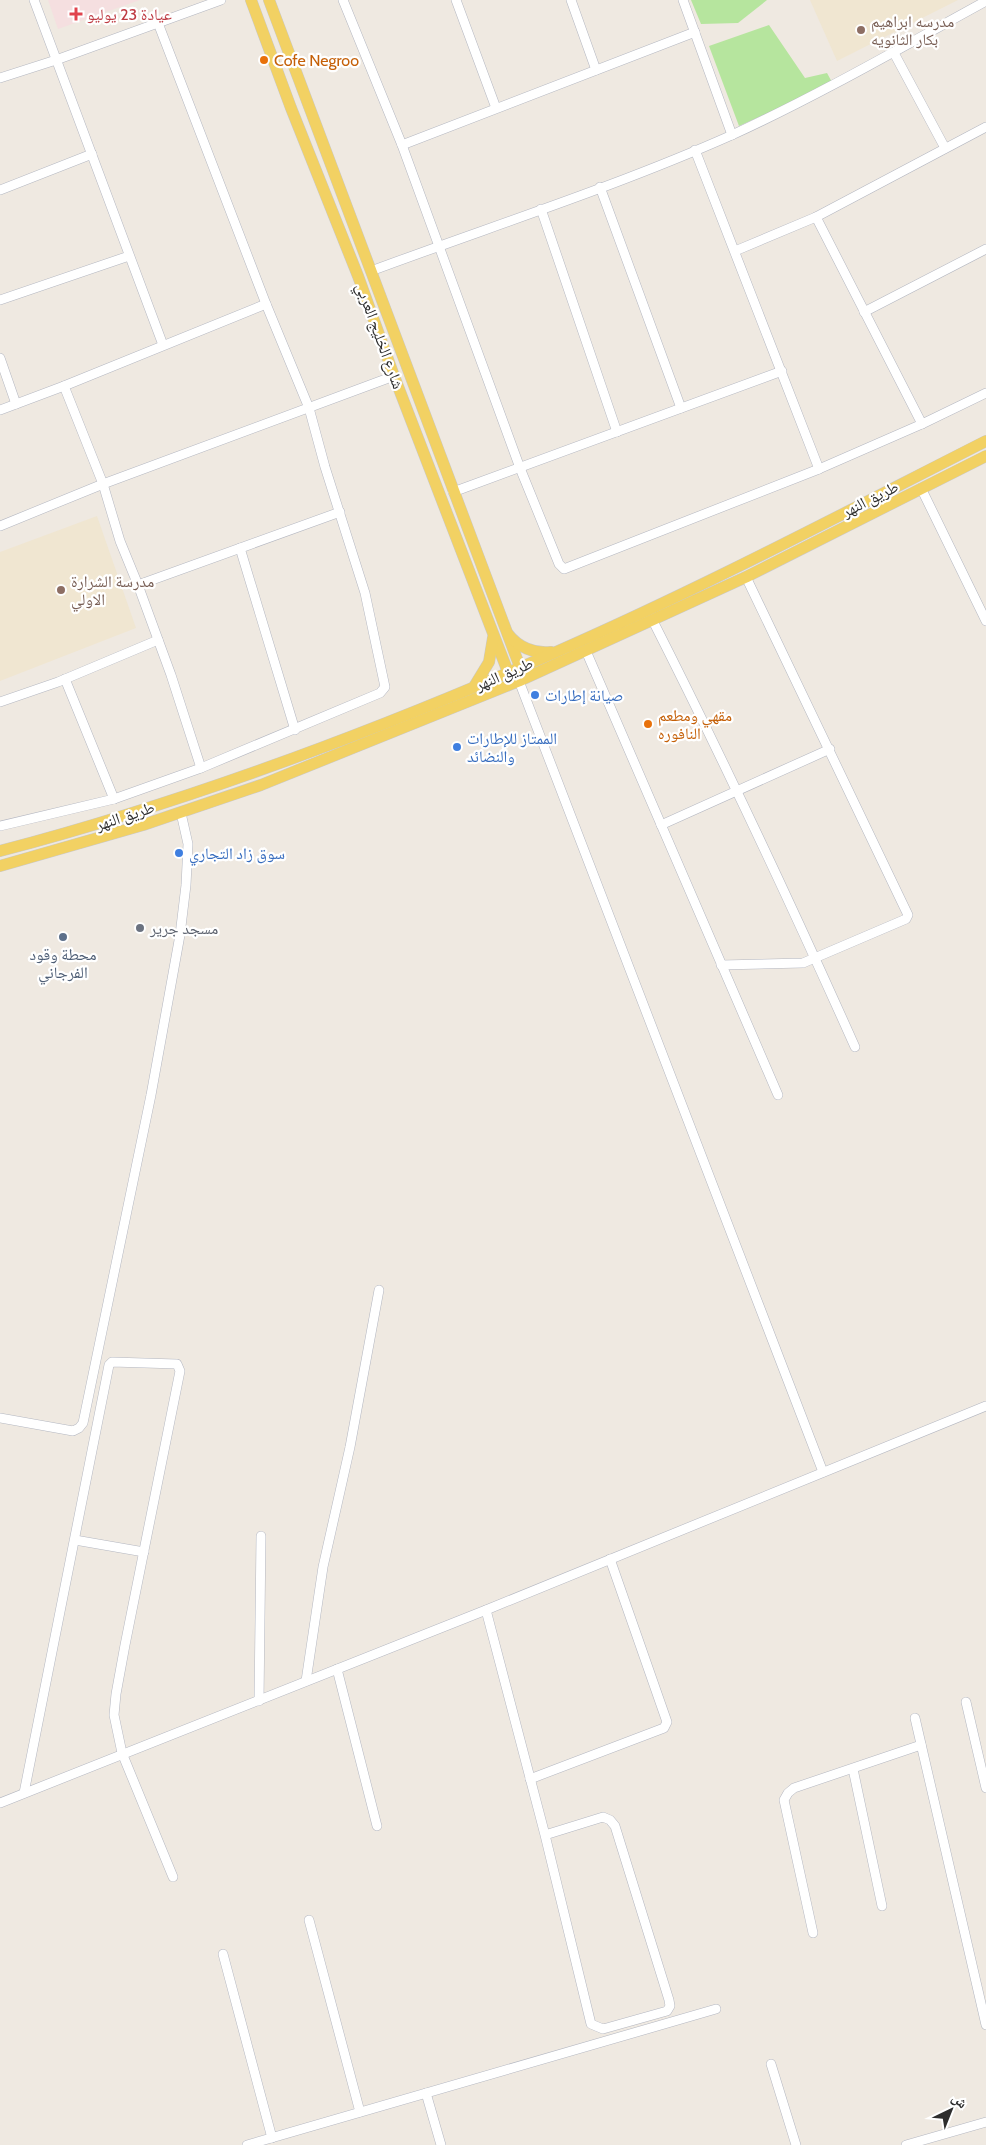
<svg xmlns="http://www.w3.org/2000/svg" width="986" height="2145" font-family="Cabin,'Noto Naskh Arabic',sans-serif">
<style>
.education{fill:#f0e6d1}
.medical{fill:#f5dfe0}
.grass{fill:#b6e59e}
.lines{fill:none;stroke-linecap:round;stroke-linejoin:round}
.minor-casing{stroke:#b4b7c1;stroke-width:10}
.major-casing{stroke:#c9c9c9;stroke-width:12}
.minor{stroke:#fff;stroke-width:9}
.major{stroke:#f2d163;stroke-width:11}
.health-dot{fill:#e0444e;stroke:#fff;stroke-width:2}
.education-dot{fill:#8d6e63;stroke:#fff;stroke-width:2}
.food-dot{fill:#e8710a;stroke:#fff;stroke-width:2}
.shop-dot{fill:#3f7fe0;stroke:#fff;stroke-width:2}
.worship-dot{fill:#6b7280;stroke:#fff;stroke-width:2}
.service-dot{fill:#5c6f8a;stroke:#fff;stroke-width:2}
.labels{text-anchor:middle;dominant-baseline:central;stroke-width:4.5;stroke-linejoin:round;paint-order:stroke}
.health-label{font-size:16px;fill:#be3a42;stroke:#fff;text-anchor:start}
.education-label{font-size:16px;fill:#785e54;stroke:#fff;text-anchor:start}
.food-label{font-size:16px;fill:#c56008;stroke:#fff;text-anchor:start}
.street-label{font-size:16px;fill:#2e2e2e;stroke:#fff}
.shop-label{font-size:16px;fill:#366cbe;stroke:#fff;text-anchor:start}
.worship-label{font-size:16px;fill:#5b616d;stroke:#fff;text-anchor:start}
.service-label{font-size:16px;fill:#4e5e75;stroke:#fff}
</style>
<rect width="100%" height="100%" fill="#efe9e1"/>
<g class="education">
<polygon points="810,0 958,0 837,61"/>
<polygon points="97,516 136,628 0,681 0,552"/>
</g>
<polygon class="medical" points="48,0 140,0 58,29"/>
<g class="grass">
<polygon points="691,0 767,0 738,23 701,24"/>
<polygon points="769,25 805,78 827,73 833,84 739,126 709,46"/>
</g>
<g class="lines">
<defs>
<g id="minor">
<polyline points="34,0 163,345"/>
<polyline points="343,0 402,145 520,468 559,564 564,569 819,469 922,424 986,393"/>
<polyline points="456,0 496,108"/>
<polyline points="571,0 596,70"/>
<polyline points="683,0 732,135"/>
<polyline points="894,53 945,148"/>
<polyline points="0,78 56,60 221,0"/>
<polyline points="402,145 695,32"/>
<polyline points="695,150 819,469"/>
<polyline points="600,187 681,408"/>
<polyline points="0,190 92,154"/>
<polyline points="541,209 617,432"/>
<polyline points="816,217 922,424"/>
<polyline points="735,251 816,217 986,127"/>
<path d="M371,271C492,226 615,187 732,135C819,95 902,47 986,1"/>
<polyline points="0,300 129,256"/>
<polyline points="864,312 986,249"/>
<polyline points="0,358 16,404"/>
<polyline points="64,386 103,484 120,541 138,585 171,675 201,768"/>
<polyline points="0,410 64,386 266,304"/>
<polyline points="921,488 986,621"/>
<polyline points="453,492 782,371"/>
<polyline points="0,526 103,484 394,376"/>
<polyline points="240,548 295,730"/>
<polyline points="138,585 340,512"/>
<path d="M653,621C724,761 791,904 855,1047"/>
<polyline points="586,651 778,1095"/>
<polyline points="65,679 114,799"/>
<polyline points="519,681 823,1472"/>
<polyline points="0,702 58,682 158,640"/>
<polyline points="661,825 830,749"/>
<polyline points="0,826 114,799 201,768 380,693 385,687 365,593 325,467 309,408 266,304 158,23"/>
<polyline points="721,965 803,963 906,919 908,915 746,577"/>
<polyline points="0,1418 73,1431 79,1428 83,1423 151,1095 180,935 186,885 188,844 181,813"/>
<polyline points="75,1540 144,1552"/>
<polyline points="486,1610 545,1835 591,2024 603,2029 667,2011 670,2006 669,2000 615,1826 610,1820 603,1817 545,1835"/>
<polyline points="337,1669 377,1826"/>
<polyline points="306,1681 323,1567 350,1447 379,1290"/>
<polyline points="259,1701 261,1536"/>
<polyline points="966,1702 986,1788"/>
<polyline points="915,1718 986,2025"/>
<polyline points="853,1769 882,1906"/>
<polyline points="530,1779 664,1728 667,1722 610,1559"/>
<polyline points="24,1793 109,1365 112,1362 177,1364 180,1371 125,1645 116,1694 114,1715 122,1753 173,1877"/>
<polyline points="0,1803 486,1610 986,1406"/>
<polyline points="309,1920 360,2112"/>
<polyline points="813,1933 784,1800 788,1793 794,1788 921,1745"/>
<polyline points="223,1954 272,2138"/>
<polyline points="771,2064 796,2145"/>
<polyline points="426,2093 441,2145"/>
<polyline points="247,2145 716,2009"/>
<polyline points="906,2145 986,2122"/>
</g>
<g id="major">
<polyline points="251,0 291,108 358,276 394,376 508,672"/>
<polyline points="269,0 520,667"/>
<path d="M508,634C518,647 534,654 551,652"/>
<polyline points="475,685 489,662 493,638"/>
<path d="M0,851C191,801 376,731 556,652C702,588 844,513 986,441"/>
<polyline points="0,866 143,825 261,785 519,681 746,577 986,456"/>
</g>
</defs>
<use href="#minor" class="minor-casing"/>
<use href="#major" class="major-casing"/>
<use href="#minor" class="minor"/>
<use href="#major" class="major"/>
</g>
<path class="health-dot" d="M73.5 6.5h5v5h5v5h-5v5h-5v-5h-5v-5h5z"/>
<g class="education-dot">
<circle cx="861" cy="30" r="5"/>
<circle cx="61" cy="590" r="5"/>
</g>
<g class="food-dot">
<circle cx="264" cy="60" r="5"/>
<circle cx="648" cy="724" r="5"/>
</g>
<g class="shop-dot">
<circle cx="535" cy="695" r="5"/>
<circle cx="457" cy="747" r="5"/>
<circle cx="179" cy="853" r="5"/>
</g>
<circle class="worship-dot" cx="140" cy="928" r="5"/>
<circle class="service-dot" cx="63" cy="937" r="5"/>
<g class="labels">
<g class="health-label">
<text x="87" y="14">عيادة 23 يوليو</text>
</g>
<g class="education-label">
<text x="871" y="21">مدرسه ابراهيم<tspan x="871" dy="18">بكار الثانويه</tspan></text>
<text x="71" y="581">مدرسة الشرارة<tspan x="71" dy="18">الاولي</tspan></text>
</g>
<g class="food-label">
<text x="274" y="60">Cofe Negroo</text>
<text x="658" y="715">مقهي ومطعم<tspan x="658" dy="18">النافوره</tspan></text>
</g>
<g class="street-label">
<text transform="translate(380 336) rotate(70)">شارع الخليج العربي</text>
<text transform="translate(870 499) rotate(-27)">طريق النهر</text>
<text transform="translate(504 674) rotate(-23)">طريق النهر</text>
<text transform="translate(125 816) rotate(-18)">طريق النهر</text>
</g>
<g class="shop-label">
<text x="545" y="695">صيانة إطارات</text>
<text x="467" y="738">الممتاز للإطارات<tspan x="467" dy="18">والنضائد</tspan></text>
<text x="189" y="853">سوق زاد التجاري</text>
</g>
<g class="worship-label">
<text x="150" y="928">مسجد جرير</text>
</g>
<g class="service-label">
<text x="63" y="954">محطة وقود<tspan x="63" dy="18">الفرجاني</tspan></text>
</g>
</g>
<g transform="translate(951 2110) rotate(43)" stroke="#ffffff" stroke-width="4" paint-order="stroke">
<path d="M0-4L9 19L0 12L-9 19Z" fill="#2e2e2e"/>
<text y="-8" font-size="14" font-weight="bold" text-anchor="middle" fill="#2e2e2e">ش</text>
</g>
</svg>
